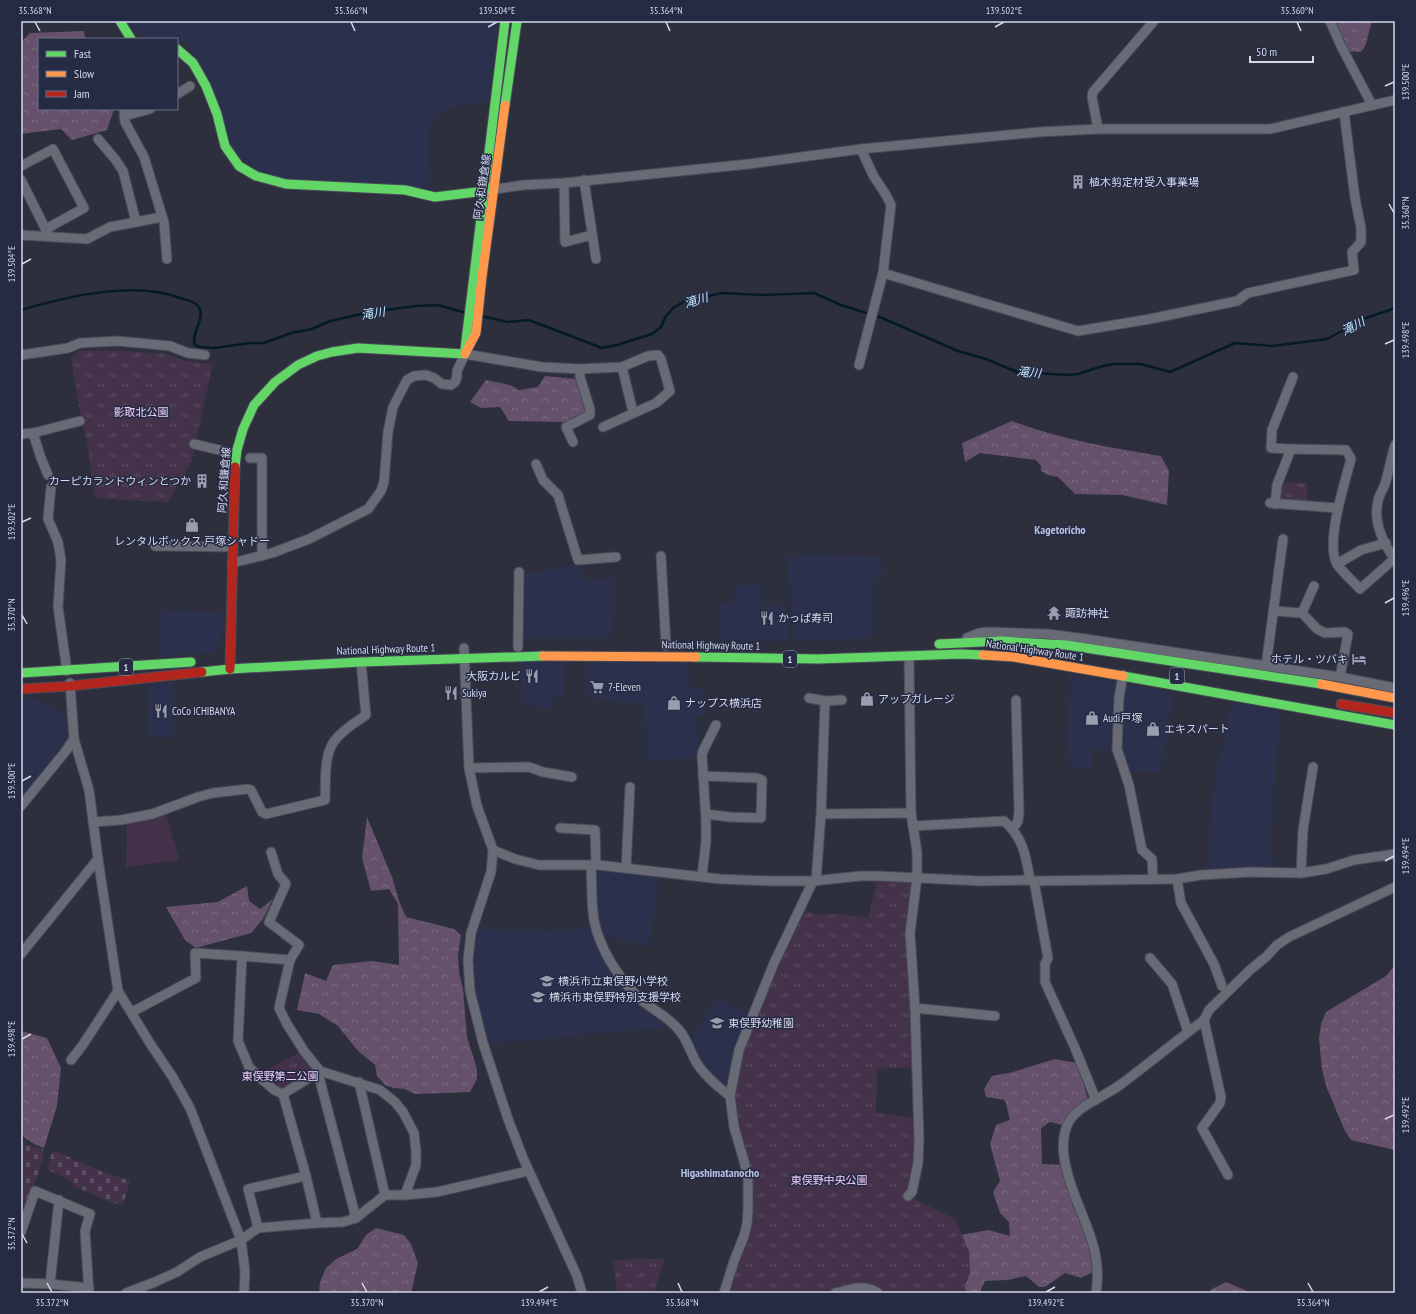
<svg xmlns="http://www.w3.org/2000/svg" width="1416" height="1314" font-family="'PT Sans Narrow','Noto Sans JP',sans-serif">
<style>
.built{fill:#2b314d}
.grass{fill:#433249}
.forest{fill:url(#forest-crowns)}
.cemetery{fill:url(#cemetery-stones)}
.park{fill:url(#park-tufts)}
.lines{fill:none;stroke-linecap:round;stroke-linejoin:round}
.stream{stroke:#041a26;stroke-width:2.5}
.street-casing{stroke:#484b57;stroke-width:11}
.fast-casing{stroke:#484b57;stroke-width:11}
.slow-casing{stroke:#484b57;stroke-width:11}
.jam-casing{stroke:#484b57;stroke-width:11}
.street{stroke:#686a76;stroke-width:9}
.fast{stroke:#63d668;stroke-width:9}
.slow{stroke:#ff974d;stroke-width:9}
.jam{stroke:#b3261e;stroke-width:9}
.ticks{fill:none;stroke:#d4d8e9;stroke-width:1.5}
.labels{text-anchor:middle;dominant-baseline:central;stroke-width:3;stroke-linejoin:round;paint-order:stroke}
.shield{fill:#262b44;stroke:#a0a4b8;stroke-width:1}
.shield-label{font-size:10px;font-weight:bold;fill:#d4d8e9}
.poi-label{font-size:11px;fill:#d4d8e9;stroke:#262b44;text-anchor:start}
.street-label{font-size:11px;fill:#d4d8e9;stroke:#262b44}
.park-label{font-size:11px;fill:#f2d0fa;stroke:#262b44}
.water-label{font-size:12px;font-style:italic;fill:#c1eafe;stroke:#262b44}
.neighbourhood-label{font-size:12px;font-weight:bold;fill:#b8c0e0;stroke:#262b44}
.neatline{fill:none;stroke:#d4d8e9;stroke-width:1.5}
.ticks-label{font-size:10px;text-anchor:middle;fill:#d4d8e9}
</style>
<defs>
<pattern id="forest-crowns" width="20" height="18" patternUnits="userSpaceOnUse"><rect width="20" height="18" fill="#65516c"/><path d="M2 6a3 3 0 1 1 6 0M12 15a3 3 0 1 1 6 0" fill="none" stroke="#7a6981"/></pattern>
<pattern id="cemetery-stones" width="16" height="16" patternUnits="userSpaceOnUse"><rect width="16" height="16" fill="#433249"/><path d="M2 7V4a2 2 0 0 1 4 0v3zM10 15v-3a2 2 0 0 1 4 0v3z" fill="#5d4f63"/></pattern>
<pattern id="park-tufts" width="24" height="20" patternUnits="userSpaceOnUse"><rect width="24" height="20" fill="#433249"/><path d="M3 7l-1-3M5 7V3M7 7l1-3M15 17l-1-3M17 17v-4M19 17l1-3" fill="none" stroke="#5d4f63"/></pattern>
</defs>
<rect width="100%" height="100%" fill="#2d2f3d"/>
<g class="built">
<polygon points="127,21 498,21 489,100 440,111 429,130 430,193 298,182 258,172 231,150 207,79 190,45 177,39 148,39 133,30"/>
<polygon points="787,555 882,556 883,578 874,578 873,638 825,640 795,639 786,557"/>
<polygon points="582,562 585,581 614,578 614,609 612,637 522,639 522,576 525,573 544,571"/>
<polygon points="761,584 762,605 786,605 790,642 721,640 718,604 734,604 733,586"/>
<polygon points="161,611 223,612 221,642 213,652 158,657"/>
<polygon points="565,661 563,699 553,698 552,708 521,706 521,662"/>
<polygon points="586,661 688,663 691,688 702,688 705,715 695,717 698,727 700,757 646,762 644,677 643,704 585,698"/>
<polygon points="1070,674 1114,682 1116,701 1114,751 1092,750 1091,768 1070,768 1068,736"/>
<polygon points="174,682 174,738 149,737 148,685"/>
<polygon points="1123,683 1170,692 1173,703 1160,772 1129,772 1119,746"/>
<polygon points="21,699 34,699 42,701 51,706 63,716 65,719 69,734 68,738 21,798"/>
<polygon points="1231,702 1280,711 1271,843 1274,870 1206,871 1214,783"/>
<polygon points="600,870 660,874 649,947 602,935 599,922 596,873"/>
<polygon points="479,928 501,931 546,931 591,928 597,943 627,991 645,1010 666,1027 489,1044 475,988 474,974 474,948 476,936"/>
<polygon points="720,1000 750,1014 729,1089 711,1076 691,1041 706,1013"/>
</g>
<polygon class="grass" points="166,813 179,860 126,867 127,822"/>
<g class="forest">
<polygon points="1333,21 1372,21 1366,44 1363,50 1360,52 1347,51"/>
<polygon points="84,31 85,39 39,39 39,109 114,109 107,130 72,140 61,129 21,134 21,42 30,33"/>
<polygon points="545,376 576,379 587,413 568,422 509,421 500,407 481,408 470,402 486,380 510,385 519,390 538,387"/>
<path d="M1012,421C1059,439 1111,448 1161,456L1169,471L1167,505L1122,495L1075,494L1058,477L1048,475L1041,471V466L1036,460L980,453L965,462L962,443Z"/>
<polygon points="367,817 392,877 399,901 406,917 454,929 461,935 458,955 459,972 463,989 467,1037 477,1069 477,1079 470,1092 415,1094 405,1089 394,1088 385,1085 377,1076 375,1065 357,1050 338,1026 319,1014 297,1010 305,973 326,981 333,965 372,961 399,965 398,904 389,889 371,891 362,858"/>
<polygon points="247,886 249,901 260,909 273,899 263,919 251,933 196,948 185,940 166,907 218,902"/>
<polygon points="1395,965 1395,1150 1351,1140 1345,1131 1326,1086 1322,1069 1319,1039 1321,1024 1326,1012 1386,976"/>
<polygon points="21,1031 47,1038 61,1068 57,1106 44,1148 34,1144 21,1135"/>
<polygon points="1055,1059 1077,1063 1088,1099 1075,1109 1062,1125 1050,1122 1041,1128 1042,1164 1062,1165 1065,1184 1089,1247 1093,1272 1081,1278 1065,1273 1045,1287 1039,1287 1026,1276 1007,1280 985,1281 981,1289 981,1293 887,1293 961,1235 988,1230 1010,1236 1009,1222 1000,1213 993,1192 1000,1181 990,1144 996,1125 1010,1120 1005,1100 986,1097 984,1089 992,1076 1013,1072"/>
<polygon points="376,1228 404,1235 411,1244 418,1263 411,1293 319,1293 320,1282 326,1268 336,1259 357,1249 366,1235"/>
<polygon points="1226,1282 1252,1293 1210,1293 1210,1290"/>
</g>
<g class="cemetery">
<path d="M21,1142L43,1149V1160L26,1206L21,1203L23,1195L21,1193C21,1189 21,1186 23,1182L21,1181Z"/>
<polygon points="55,1151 101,1171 130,1181 123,1205 116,1203 114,1204 74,1186 74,1183 47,1169 52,1152"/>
</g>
<g class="park">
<polygon points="79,351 126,351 166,354 186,361 213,364 191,463 168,502 95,498 87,441 81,419 71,358"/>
<polygon points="1284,483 1307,483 1307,501 1278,500 1280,484"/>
<polygon points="878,878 917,878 913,900 917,1067 877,1069 876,1113 919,1119 919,1140 908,1196 955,1219 969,1251 970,1272 965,1287 967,1293 878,1293 871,1288 835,1293 724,1293 748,1210 730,1096 739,1050 803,908 815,915 839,914 868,918"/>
<polygon points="302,1051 312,1066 313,1071 279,1090 259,1074"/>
<polygon points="634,1259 665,1259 655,1289 656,1293 617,1293 613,1261"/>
</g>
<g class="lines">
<g class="stream">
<path d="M21,310C69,296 135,280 183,299C187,300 193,301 197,305C208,317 190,332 195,345L200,347L214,348L251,343H264L291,333L312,329L330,321L370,312L416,306L438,305L466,313"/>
<polyline points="481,316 508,322 529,320 602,348 617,345 652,334 661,327 666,316 673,308 685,301 722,293 760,295 814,293 841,305 882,318 958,351 986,359 1017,372 1069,375 1078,374 1103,366 1114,364 1141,364 1170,372 1235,343 1272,346 1327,339 1366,318 1395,308"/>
</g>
<defs>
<g id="street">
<polyline points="1330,21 1341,46 1372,105"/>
<polyline points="177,94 190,86"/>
<polyline points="124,109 125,122 144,157 164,222 167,259"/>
<polyline points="124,116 150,109"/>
<polyline points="1098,129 1092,97 1093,92 1154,21"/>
<polyline points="98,139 115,159 123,171 136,222"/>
<polyline points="21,166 53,149 84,208 46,229"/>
<polyline points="21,180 48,234"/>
<polyline points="584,180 596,259"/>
<polyline points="564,183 565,242 592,235"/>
<polyline points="489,190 524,185 564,183 749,164 861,149 1039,132 1098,129 1270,129 1395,100"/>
<polyline points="21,235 87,239 110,227 162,217"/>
<polyline points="883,273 1078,331 1150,319 1237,301 1248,293 1354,270 1352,252 1361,242 1361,228 1355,198 1344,112"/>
<polyline points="21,355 68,348 80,343 118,341 170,346 188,353 205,355"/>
<polyline points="859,365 883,273 891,205 886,195 873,175 861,149"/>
<polyline points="622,367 633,412"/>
<polyline points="33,433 41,458 48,475"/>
<polyline points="21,434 33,433 80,421"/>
<polyline points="573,442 566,427 590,415 590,409 580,377 580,369"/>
<polyline points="194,444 236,454"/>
<path d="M1395,445C1391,458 1389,471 1385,484C1383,490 1379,495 1378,501C1373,521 1383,544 1395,559"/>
<polyline points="1291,449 1271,448 1272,430 1293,377"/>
<polyline points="250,458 262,458 262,556"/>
<polyline points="536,464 543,480 558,495 578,560 616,557"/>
<polyline points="51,487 48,519 58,542 61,560 58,607 67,671"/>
<polyline points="1270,503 1337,508"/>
<path d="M1275,504L1277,485L1291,449L1346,450L1351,459C1345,482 1325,543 1337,564C1342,572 1354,582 1360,589L1394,559"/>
<polyline points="155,546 233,547"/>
<polyline points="661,556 666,646"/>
<polyline points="232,563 272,553 309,539 368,509 381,491 384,482 388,432 393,407 407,380 414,376 426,375 434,378 442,384 451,385 455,382 457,377 457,371 465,354 542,367 580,369 622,367 648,356 658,355 661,359 670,391 656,403 603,427"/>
<polyline points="1337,564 1361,550 1386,543"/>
<polyline points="1274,611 1302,613 1314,586"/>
<polyline points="1302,613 1317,629 1325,633 1345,632 1348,634 1340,677"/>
<polyline points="967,638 979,633 987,632 1048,634 1086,639 1340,677 1395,688"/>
<polyline points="518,647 519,572"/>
<polyline points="464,648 469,768 477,806 493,850 491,872 471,933 468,960 470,991 483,1043 508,1119 523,1158 577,1276 582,1293"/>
<polyline points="1266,666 1283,539"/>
<polyline points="1123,675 1119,698 1117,749 1129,785 1142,850 1152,859 1153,879"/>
<polyline points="70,683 74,739 89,790 98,859 118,991 151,1045 172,1076 190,1108 241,1240 245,1271 244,1293"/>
<polyline points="809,698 825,701 842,700"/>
<polyline points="469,768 529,767 543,772 572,777"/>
<polyline points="703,776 757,778 762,780 761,818 730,817 706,814"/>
<polyline points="21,806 65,752 74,739"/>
<polyline points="821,814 911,813"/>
<path d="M93,822L121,820L152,814L198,797L213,793L248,789L251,790L262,812L266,814L325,800C326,782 323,753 336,739C344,729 356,722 366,715L361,662"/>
<path d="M913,826L1004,821C1023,837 1026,856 1030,880"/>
<polyline points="560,828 595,830 596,865"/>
<polyline points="1013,829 1018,821 1019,811 1016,700"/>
<polyline points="493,850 515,859 539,865 598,865 720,879 772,881 813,881 860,876 878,876 981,881 1030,880 1034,881 1177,879 1201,875 1251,872 1301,873 1326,869 1354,860 1395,854"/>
<polyline points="271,852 278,874 286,884 269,922 299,945 290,960"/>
<path d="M591,866C592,883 591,903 594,920C599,947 617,976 637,996C649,1008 668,1016 679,1030C687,1039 690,1051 696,1062C704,1075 718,1087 730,1096"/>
<polyline points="626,868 630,787"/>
<polyline points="1301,873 1303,830 1313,767"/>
<polyline points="702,876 706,841 706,820 702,756 703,751 716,725"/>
<polyline points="1177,879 1181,903 1214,964 1222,986"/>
<polyline points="816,881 821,814 825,701"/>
<polyline points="1034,881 1048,958 1045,964 1045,982 1075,1048 1096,1100"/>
<polyline points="21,954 98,859"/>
<polyline points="1150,958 1172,984 1188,1032"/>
<polyline points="915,1008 995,1016"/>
<polyline points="132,1012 196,978 195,953 242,956"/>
<polyline points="1204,1020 1221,1097 1220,1103 1202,1128 1228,1175"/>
<polyline points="71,1060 82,1046 118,991"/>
<polyline points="318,1073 356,1218"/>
<polyline points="359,1082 385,1195"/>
<polyline points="283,1094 274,1090 256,1074 249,1067 238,1041 242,956 290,960 279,1008 287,1024 304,1051 320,1071 380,1090 395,1102 403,1112 414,1133 416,1151 416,1165 405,1195"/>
<polyline points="283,1094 306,1176 317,1223"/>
<polyline points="283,1094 320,1071"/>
<polyline points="908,1196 912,1192 918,1163 919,1140 915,1008 910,933 917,878 917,852 911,813 909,656"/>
<polyline points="258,1228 248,1189 306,1176"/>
<polyline points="21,1232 35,1191 90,1214 85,1231 89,1293"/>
<polyline points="21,1283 50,1284 89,1288"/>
<polyline points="50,1284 59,1200"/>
<polyline points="126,1293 155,1282 177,1272 200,1257 241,1240 258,1228 317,1223 343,1222 356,1218 385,1195 405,1195 437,1192 528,1171"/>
<polyline points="724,1293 734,1261 744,1236 747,1224 748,1210 748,1179 744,1161 734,1127 730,1096 739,1050 774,963 813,881"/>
<path d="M835,1293C852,1290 862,1283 878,1293"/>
<path d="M1096,1293C1102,1254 1088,1231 1075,1196C1067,1175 1056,1142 1070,1120C1080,1105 1105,1096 1120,1085C1148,1064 1176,1041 1204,1020L1209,1010L1250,970L1267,956L1277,945L1289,937L1395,887"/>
</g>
<g id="fast">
<polyline points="120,21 131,39"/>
<polyline points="177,49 193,63 206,86 217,114 225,146 239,166 256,176 286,184 405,190 435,197 485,191"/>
<polyline points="505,105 517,21"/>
<polyline points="465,349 505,21"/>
<polyline points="235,467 237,450 243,429 254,405 275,382 298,365 317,356 332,352 358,348 465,354"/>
<polyline points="939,644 1001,641 1066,645 1321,684"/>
<polyline points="696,657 818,659 961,654 983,655"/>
<polyline points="202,672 230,669 361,662 543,656"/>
<polyline points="21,673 191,662"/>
<polyline points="1123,676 1395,725"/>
</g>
<g id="slow">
<polyline points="465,354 476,333 482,277 505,105"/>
<polyline points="983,655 1014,657 1123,676"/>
<polyline points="543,656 696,657"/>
<polyline points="1321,684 1395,698"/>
</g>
<g id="jam">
<polyline points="230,669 235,467"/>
<polyline points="21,689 70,686 202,672"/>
<polyline points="1341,704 1395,713"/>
</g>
</defs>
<use href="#street" class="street-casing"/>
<use href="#fast" class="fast-casing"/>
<use href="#slow" class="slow-casing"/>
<use href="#jam" class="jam-casing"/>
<use href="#street" class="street"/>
<use href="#fast" class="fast"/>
<use href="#slow" class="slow"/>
<use href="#jam" class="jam"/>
</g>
<path class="ticks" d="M35,22L40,31M351,22L355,31M666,22L670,31M1297,22L1301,31M488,27L497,22M995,27L1004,22M1385,86L1394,82M1389,204L1394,213M22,264L31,259M1385,344L1394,340M22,522L31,518M1385,603L1394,598M22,615L27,624M22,781L31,776M1385,861L1394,856M22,1039L31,1034M1385,1119L1394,1115M22,1234L27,1243M47,1283L52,1292M362,1283L367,1292M678,1283L682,1292M1308,1283L1313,1292M539,1292L548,1287M1046,1292L1055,1287"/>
<defs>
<symbol id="building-bare" viewBox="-9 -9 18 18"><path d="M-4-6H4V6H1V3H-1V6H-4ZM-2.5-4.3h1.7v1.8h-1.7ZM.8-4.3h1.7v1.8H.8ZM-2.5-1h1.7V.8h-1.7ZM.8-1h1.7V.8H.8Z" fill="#9a9dad" stroke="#262b44" stroke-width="2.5" paint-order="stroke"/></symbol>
<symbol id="shop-bare" viewBox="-9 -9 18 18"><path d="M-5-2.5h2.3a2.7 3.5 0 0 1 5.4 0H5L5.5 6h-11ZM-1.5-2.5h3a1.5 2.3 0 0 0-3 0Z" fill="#9a9dad" stroke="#262b44" stroke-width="2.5" paint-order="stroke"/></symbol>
<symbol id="temple-bare" viewBox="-9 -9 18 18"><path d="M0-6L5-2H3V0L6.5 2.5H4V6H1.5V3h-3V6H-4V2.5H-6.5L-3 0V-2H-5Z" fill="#9a9dad" stroke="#262b44" stroke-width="2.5" paint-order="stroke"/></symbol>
<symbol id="restaurant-bare" viewBox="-9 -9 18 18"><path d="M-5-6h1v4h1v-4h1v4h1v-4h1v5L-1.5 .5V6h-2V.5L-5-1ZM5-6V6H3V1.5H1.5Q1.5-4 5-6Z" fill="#9a9dad" stroke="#262b44" stroke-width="2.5" paint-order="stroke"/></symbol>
<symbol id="hotel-bare" viewBox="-9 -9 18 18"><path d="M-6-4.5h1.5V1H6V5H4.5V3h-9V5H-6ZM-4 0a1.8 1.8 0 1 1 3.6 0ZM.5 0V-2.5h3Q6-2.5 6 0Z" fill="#9a9dad" stroke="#262b44" stroke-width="2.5" paint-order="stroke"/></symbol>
<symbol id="supermarket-bare" viewBox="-9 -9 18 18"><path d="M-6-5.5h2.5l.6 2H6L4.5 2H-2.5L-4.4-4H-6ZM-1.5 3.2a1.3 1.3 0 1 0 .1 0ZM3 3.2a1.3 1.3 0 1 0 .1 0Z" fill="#9a9dad" stroke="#262b44" stroke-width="2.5" paint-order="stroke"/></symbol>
<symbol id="school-bare" viewBox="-9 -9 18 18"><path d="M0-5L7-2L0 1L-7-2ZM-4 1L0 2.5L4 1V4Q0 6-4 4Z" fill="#9a9dad" stroke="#262b44" stroke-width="2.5" paint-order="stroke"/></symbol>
</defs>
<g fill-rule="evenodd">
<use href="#building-bare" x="1068" y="172" width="20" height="20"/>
<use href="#building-bare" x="192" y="471" width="20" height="20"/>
<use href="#shop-bare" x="182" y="515" width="20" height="20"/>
<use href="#temple-bare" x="1044" y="603" width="20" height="20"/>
<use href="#restaurant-bare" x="757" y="608" width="20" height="20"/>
<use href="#hotel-bare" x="1349" y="649" width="20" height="20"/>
<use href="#restaurant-bare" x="522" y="666" width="20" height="20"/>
<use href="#supermarket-bare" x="587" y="677" width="20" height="20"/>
<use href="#restaurant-bare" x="441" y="683" width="20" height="20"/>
<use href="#shop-bare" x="857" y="689" width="20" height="20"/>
<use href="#shop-bare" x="664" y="693" width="20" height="20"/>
<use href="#restaurant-bare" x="151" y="701" width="20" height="20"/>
<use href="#shop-bare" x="1082" y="708" width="20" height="20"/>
<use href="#shop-bare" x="1143" y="719" width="20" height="20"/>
<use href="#school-bare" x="537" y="971" width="20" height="20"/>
<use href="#school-bare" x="528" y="987" width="20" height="20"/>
<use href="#school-bare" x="707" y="1013" width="20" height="20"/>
</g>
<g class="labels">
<g class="shield">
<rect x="783" y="651" width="14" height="16" rx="3"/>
<rect x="119" y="659" width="14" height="16" rx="3"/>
<rect x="1170" y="668" width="14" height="16" rx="3"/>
</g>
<g class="shield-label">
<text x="790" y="659">1</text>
<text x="126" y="667">1</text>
<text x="1177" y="676">1</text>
</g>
<g class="poi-label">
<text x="1089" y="182">植木剪定材受入事業場</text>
<text x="191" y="481" text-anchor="end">カーピカランドウィンとつか</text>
<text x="192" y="541" text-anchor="middle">レンタルボックス 戸塚シャドー</text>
<text x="1065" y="613">諏訪神社</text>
<text x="778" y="618">かっぱ寿司</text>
<text x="1348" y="659" text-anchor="end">ホテル・ツバキ</text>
<text x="521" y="676" text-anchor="end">大阪カルビ</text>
<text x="608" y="687">7-Eleven</text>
<text x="462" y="693">Sukiya</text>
<text x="878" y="699">アップガレージ</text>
<text x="685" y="703">ナップス横浜店</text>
<text x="172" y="711">CoCo ICHIBANYA</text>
<text x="1103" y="718">Audi戸塚</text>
<text x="1164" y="729">エキスパート</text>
<text x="558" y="981">横浜市立東俣野小学校</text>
<text x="549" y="997">横浜市東俣野特別支援学校</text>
<text x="728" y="1023">東俣野幼稚園</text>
</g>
<g class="street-label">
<text transform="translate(482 187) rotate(-82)">阿久和鎌倉線</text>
<text transform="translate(224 480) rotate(-86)">阿久和鎌倉線</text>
<text transform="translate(711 645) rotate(1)">National Highway Route 1</text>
<text transform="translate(386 649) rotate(-2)">National Highway Route 1</text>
<text transform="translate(1035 650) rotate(8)">National Highway Route 1</text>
</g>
<g class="park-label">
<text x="141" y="412">影取北公園</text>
<text x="280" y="1076">東俣野第二公園</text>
<text x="829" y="1180">東俣野中央公園</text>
</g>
<g class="water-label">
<text transform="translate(696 300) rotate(-16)">滝川</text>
<text transform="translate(373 313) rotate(-9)">滝川</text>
<text transform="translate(1353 326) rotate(-27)">滝川</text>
<text transform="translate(1029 372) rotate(6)">滝川</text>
</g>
<g class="neighbourhood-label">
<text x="1060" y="529">Kagetoricho</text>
<text x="720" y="1172">Higashimatanocho</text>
</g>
</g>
<rect width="1416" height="1314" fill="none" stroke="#262b44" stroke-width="44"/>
<rect x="38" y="38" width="140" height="72" fill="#262b44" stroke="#6c7086"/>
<rect x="46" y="51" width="20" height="6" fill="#63d668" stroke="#6c7086"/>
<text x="74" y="58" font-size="12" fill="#d4d8e9">Fast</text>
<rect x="46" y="71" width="20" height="6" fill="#ff974d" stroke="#6c7086"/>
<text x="74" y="78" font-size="12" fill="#d4d8e9">Slow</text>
<rect x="46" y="91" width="20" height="6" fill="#b3261e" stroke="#6c7086"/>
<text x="74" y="98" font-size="12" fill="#d4d8e9">Jam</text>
<path d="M1250 56v6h63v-6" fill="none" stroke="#d4d8e9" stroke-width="2"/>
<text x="1256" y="56" font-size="12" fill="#d4d8e9" stroke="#262b44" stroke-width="3" paint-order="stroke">50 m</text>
<rect x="22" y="22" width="1372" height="1270" class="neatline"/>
<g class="ticks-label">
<text x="35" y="14">35.368°N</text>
<text x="351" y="14">35.366°N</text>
<text x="497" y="14">139.504°E</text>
<text x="666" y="14">35.364°N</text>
<text x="1004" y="14">139.502°E</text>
<text x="1297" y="14">35.360°N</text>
<text transform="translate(1405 82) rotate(-90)" y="4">139.500°E</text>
<text transform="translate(1405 213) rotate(-90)" y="4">35.360°N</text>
<text transform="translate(11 264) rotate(-90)" y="4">139.504°E</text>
<text transform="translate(1405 340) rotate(-90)" y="4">139.498°E</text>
<text transform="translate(11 522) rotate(-90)" y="4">139.502°E</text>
<text transform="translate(1405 598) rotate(-90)" y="4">139.496°E</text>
<text transform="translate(11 615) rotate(-90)" y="4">35.370°N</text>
<text transform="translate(11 781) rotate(-90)" y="4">139.500°E</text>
<text transform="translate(1405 856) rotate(-90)" y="4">139.494°E</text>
<text transform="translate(11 1039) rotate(-90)" y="4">139.498°E</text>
<text transform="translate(1405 1115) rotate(-90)" y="4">139.492°E</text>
<text transform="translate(11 1234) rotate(-90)" y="4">35.372°N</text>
<text x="52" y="1306">35.372°N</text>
<text x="367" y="1306">35.370°N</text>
<text x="539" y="1306">139.494°E</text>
<text x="682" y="1306">35.368°N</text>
<text x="1046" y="1306">139.492°E</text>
<text x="1313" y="1306">35.364°N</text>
</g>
</svg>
